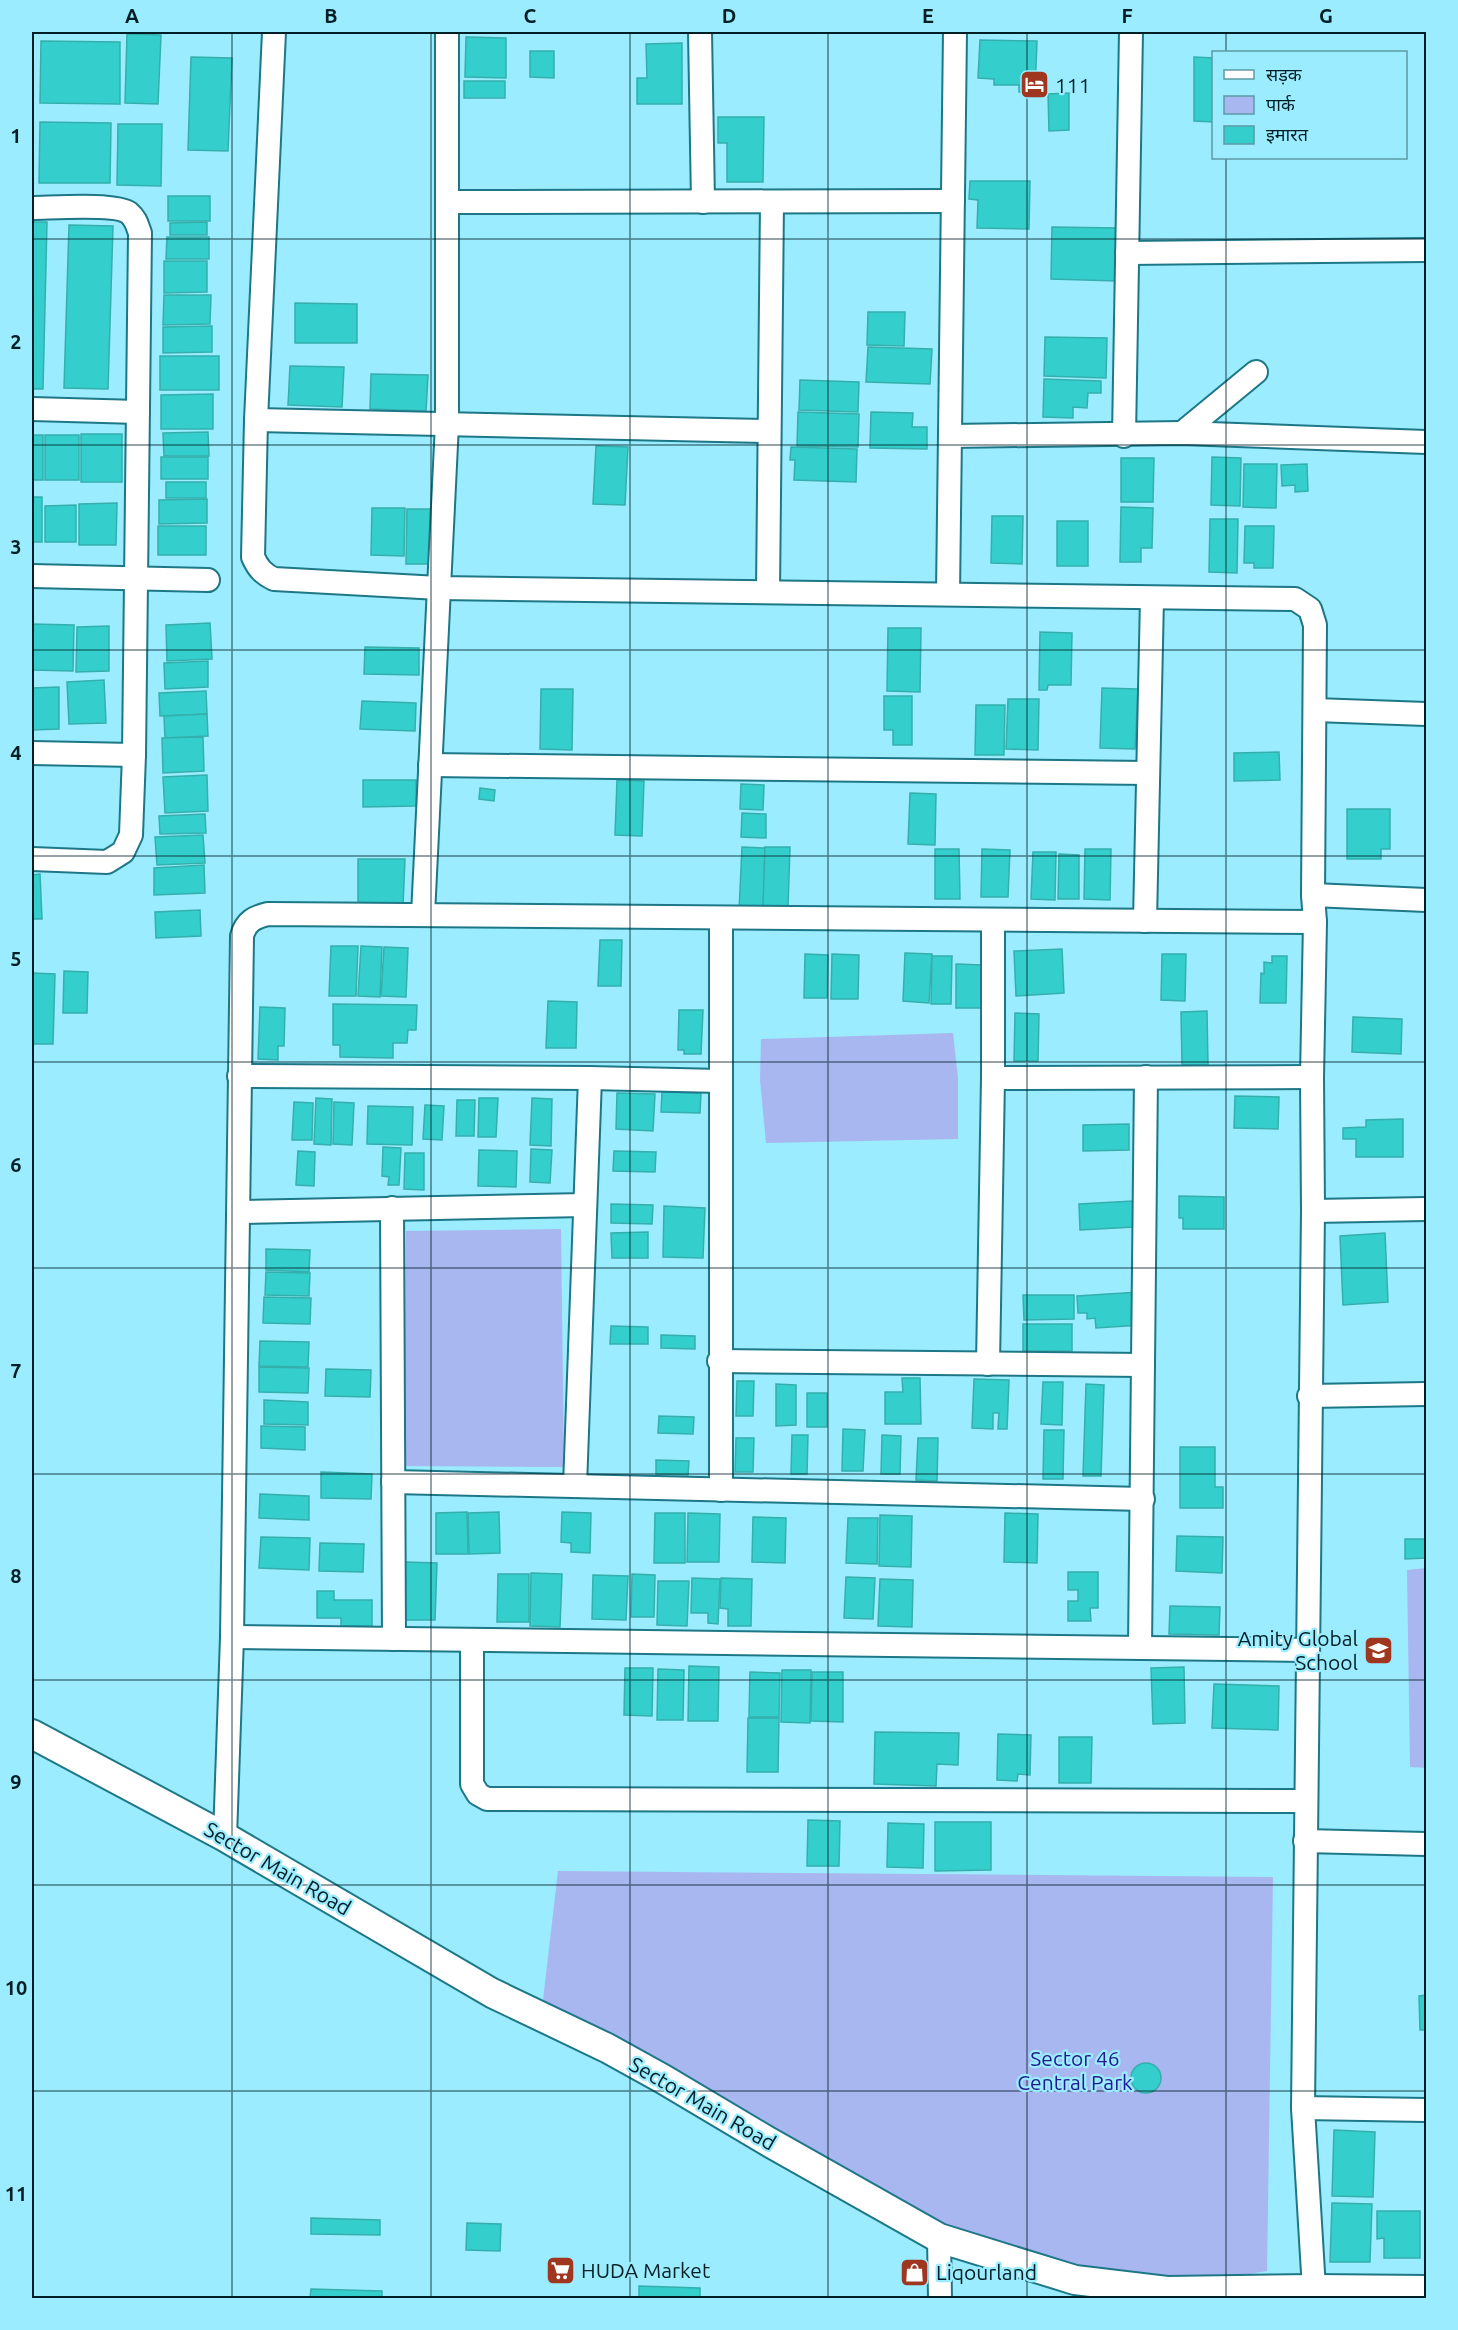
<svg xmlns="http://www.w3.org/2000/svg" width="1458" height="2330" font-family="Ubuntu,'Noto Sans Devanagari',sans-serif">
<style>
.green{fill:#a9b7f1}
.building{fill:#34cfcd;stroke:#35afad;stroke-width:1.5}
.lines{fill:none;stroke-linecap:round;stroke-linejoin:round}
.minor-casing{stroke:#1d7787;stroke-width:26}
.tertiary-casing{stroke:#1d7787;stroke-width:32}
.minor{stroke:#fff;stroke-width:22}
.tertiary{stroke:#fff;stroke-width:28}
.grid{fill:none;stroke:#001e25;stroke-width:1.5;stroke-opacity:0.55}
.labels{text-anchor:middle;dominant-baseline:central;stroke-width:4.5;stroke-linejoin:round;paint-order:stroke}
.poi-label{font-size:21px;fill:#001e25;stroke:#9aecfe;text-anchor:start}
.street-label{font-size:21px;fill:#001e25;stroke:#9aecfe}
.park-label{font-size:21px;fill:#221992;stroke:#9aecfe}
.neatline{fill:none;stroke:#001e25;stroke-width:2}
.grid-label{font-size:20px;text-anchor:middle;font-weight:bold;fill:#001e25}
</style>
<rect width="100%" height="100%" fill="#9aecfe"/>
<g class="green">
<polygon points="953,1033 958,1078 958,1139 766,1143 760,1080 761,1039"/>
<polygon points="561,1229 564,1467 404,1466 406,1231"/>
<polygon points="1426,1568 1426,1768 1410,1767 1407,1570"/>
<polygon points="558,1871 1273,1877 1267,2271 1197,2283 1116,2270 1021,2259 941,2228 543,2000"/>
</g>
<g class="building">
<polygon points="127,34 161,35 158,104 125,103"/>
<polygon points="32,37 33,37 32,108"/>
<polygon points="466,37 506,38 506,78 465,77"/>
<polygon points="980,40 1037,41 1035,92 1019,92 1019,85 994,85 994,79 978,78"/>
<polygon points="41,41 120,42 120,104 40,103"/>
<polygon points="682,43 682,104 637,104 637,78 647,78 646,44"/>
<polygon points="530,51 554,51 554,78 530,77"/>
<polygon points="191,57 232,58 228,151 188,150"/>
<polygon points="1194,57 1214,58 1214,122 1194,121"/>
<rect x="464" y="81" width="41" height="17"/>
<polygon points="1069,93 1069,130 1049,131 1048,94"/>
<polygon points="718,117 764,117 763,182 727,182 727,143 718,143"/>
<rect x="32" y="122" width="1" height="62"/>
<polygon points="40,122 111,123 110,183 39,183"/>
<polygon points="118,124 162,124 161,186 117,185"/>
<polygon points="970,181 1030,181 1029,229 977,228 978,200 969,199"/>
<rect x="168" y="196" width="42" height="25"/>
<polygon points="32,222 47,222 43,389 32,389"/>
<polygon points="207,222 207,235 170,235 170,223"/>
<polygon points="69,225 113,226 108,389 64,388"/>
<polygon points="1052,227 1119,228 1117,281 1051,279"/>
<polygon points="167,237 209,237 209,259 166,259"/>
<polygon points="164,261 207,261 207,292 164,293"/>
<polygon points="164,295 211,295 210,324 163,325"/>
<polygon points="295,303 357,304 357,343 295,343"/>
<polygon points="868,312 905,312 904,346 867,345"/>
<polygon points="212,326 212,352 163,353 163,327"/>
<polygon points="1045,337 1107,338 1106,378 1044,376"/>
<polygon points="868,347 932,349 930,384 866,382"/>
<rect x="160" y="356" width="59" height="34"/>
<polygon points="290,366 344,367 342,407 288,405"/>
<polygon points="371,374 428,375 426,411 370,409"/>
<polygon points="1044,379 1101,381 1101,393 1088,393 1087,408 1073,407 1073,418 1043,417"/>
<polygon points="800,380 859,382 858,412 799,410"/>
<polygon points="213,394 213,429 161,429 161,395"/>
<polygon points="798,412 859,414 858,447 797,446"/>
<polygon points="871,412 913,413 912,427 927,427 927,449 870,448"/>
<polygon points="208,432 209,456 164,456 163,433"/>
<rect x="81" y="434" width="41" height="48"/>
<rect x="32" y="435" width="11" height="45"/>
<rect x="45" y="435" width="34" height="45"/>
<polygon points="596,446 628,447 625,505 593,504"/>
<polygon points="791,447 857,449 856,482 794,480 795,460 790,460"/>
<rect x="161" y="457" width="47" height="22"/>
<polygon points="1212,457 1241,458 1240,506 1211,505"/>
<polygon points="1121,458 1154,458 1153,502 1121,502"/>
<polygon points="1244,464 1277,464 1276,508 1243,507"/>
<polygon points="1307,464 1308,491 1295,492 1295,485 1282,486 1281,465"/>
<rect x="166" y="482" width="40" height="16"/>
<rect x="32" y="497" width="10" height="45"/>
<polygon points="207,499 207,523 159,524 159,500"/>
<polygon points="117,503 116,545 79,545 79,504"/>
<polygon points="76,505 76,542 45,542 45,506"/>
<polygon points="1121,507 1153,508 1152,548 1141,548 1141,562 1120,562"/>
<polygon points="372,508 405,508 404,556 371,555"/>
<polygon points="407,509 437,509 436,564 406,564"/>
<polygon points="992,516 1023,516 1022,564 991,563"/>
<polygon points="1210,519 1238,519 1237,573 1209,572"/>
<rect x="1057" y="521" width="31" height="45"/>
<rect x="158" y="526" width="48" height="29"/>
<polygon points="1245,526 1274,526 1273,568 1254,568 1254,563 1244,563"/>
<polygon points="210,623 212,659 167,661 166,625"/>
<polygon points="32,624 74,625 73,671 32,670"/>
<polygon points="109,626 109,671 76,672 77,627"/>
<polygon points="888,628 921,628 920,692 887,691"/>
<polygon points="1040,632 1072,633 1071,685 1048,685 1047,690 1039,690"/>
<polygon points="365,647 419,648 419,675 364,674"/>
<polygon points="208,661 208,687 165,689 164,663"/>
<polygon points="104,680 106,723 69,724 67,682"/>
<polygon points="59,687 59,729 32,730 32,688"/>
<polygon points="1102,688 1138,689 1135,749 1100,748"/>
<polygon points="541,689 573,689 572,750 540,749"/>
<polygon points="206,691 207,714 160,716 159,693"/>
<polygon points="884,696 912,696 912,745 893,745 893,730 884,730"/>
<polygon points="1008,699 1039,699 1038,750 1006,749"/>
<polygon points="362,701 416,703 415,731 360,729"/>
<polygon points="976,705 1005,705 1004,755 975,755"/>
<polygon points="207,714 208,736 165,738 164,716"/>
<polygon points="203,737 204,771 163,773 162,738"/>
<polygon points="1279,752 1280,780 1234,781 1234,753"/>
<polygon points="207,775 208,811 165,813 163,777"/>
<polygon points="363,780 416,780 416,806 363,807"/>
<polygon points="617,780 644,781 642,836 615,835"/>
<polygon points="741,784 764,785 763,810 740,809"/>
<polygon points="480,788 495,790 494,801 479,799"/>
<polygon points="910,793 936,794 935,845 908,844"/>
<polygon points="1347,809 1390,809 1390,849 1381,849 1381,859 1347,859"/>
<polygon points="742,813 766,814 766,838 741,837"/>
<polygon points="205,814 206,833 160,834 159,816"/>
<polygon points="203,835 205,863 157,865 155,837"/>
<polygon points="742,847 765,848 763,912 739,911"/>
<polygon points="765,847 790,847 788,907 763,906"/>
<polygon points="935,849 959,849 960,899 935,899"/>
<polygon points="982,849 1010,850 1008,897 981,897"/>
<polygon points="1085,849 1111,849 1110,900 1084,899"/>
<polygon points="1033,852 1056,852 1055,900 1031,899"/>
<polygon points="1059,854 1079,855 1079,899 1058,899"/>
<polygon points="358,859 405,859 403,906 358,905"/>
<polygon points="204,865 205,893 154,895 154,868"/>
<polygon points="40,874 42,919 32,919 32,875"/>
<polygon points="200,910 201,936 156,938 155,912"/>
<polygon points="600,940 622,940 621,986 598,986"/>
<polygon points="331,946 358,946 356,996 329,996"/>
<polygon points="361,946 382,947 380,997 358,996"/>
<polygon points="384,947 408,948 406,997 381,996"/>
<polygon points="1062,949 1064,993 1016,996 1014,951"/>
<polygon points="905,953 932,954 929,1003 903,1001"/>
<polygon points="805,954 828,955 827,998 804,998"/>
<polygon points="832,954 859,955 858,999 831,999"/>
<polygon points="1162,954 1186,954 1185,1001 1161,1000"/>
<polygon points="932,956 952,956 951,1004 931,1004"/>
<polygon points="1272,956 1287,956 1286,1003 1260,1003 1261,973 1264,974 1264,962 1272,963"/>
<polygon points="956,964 982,965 982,1008 956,1008"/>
<polygon points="64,971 88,972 87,1013 63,1013"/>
<polygon points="32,973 55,974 53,1044 32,1044"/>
<polygon points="548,1001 577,1002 576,1048 546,1048"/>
<polygon points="333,1004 417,1005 416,1030 408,1030 407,1043 393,1043 393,1058 340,1057 340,1045 333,1045"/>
<polygon points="260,1007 285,1008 284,1046 278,1046 278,1060 258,1059"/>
<polygon points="679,1010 703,1010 701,1054 684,1054 684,1050 678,1050"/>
<polygon points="1207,1011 1208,1065 1182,1065 1181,1012"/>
<polygon points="1015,1013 1039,1014 1038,1061 1014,1061"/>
<polygon points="1353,1017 1402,1019 1401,1054 1352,1052"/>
<polygon points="662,1092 701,1093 700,1113 661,1112"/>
<polygon points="617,1093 655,1094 653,1131 616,1129"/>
<polygon points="1235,1096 1279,1097 1278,1129 1234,1128"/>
<polygon points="316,1098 332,1099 331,1145 314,1144"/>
<polygon points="479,1098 498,1098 496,1137 478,1137"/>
<polygon points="532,1098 552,1099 551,1146 530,1145"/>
<polygon points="457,1100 475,1100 474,1136 456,1136"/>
<polygon points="294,1102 313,1103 312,1140 292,1140"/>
<polygon points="334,1102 354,1103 352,1145 333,1144"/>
<polygon points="425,1105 444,1106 442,1140 423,1139"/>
<polygon points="368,1106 413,1107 412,1145 367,1144"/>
<polygon points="1403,1119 1403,1157 1356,1157 1356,1139 1343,1139 1343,1128 1366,1127 1366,1120"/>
<polygon points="1129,1124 1129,1150 1083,1151 1083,1125"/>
<polygon points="383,1147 401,1148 399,1185 388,1185 389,1177 382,1176"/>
<polygon points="531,1149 552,1150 550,1183 530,1182"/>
<polygon points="479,1150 517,1151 516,1187 478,1186"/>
<polygon points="298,1151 315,1152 314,1186 296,1185"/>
<polygon points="614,1151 656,1152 655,1172 613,1171"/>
<polygon points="405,1153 424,1153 424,1190 404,1189"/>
<polygon points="1179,1196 1224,1197 1224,1229 1183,1229 1183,1218 1179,1218"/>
<polygon points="1133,1201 1134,1227 1080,1230 1079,1204"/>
<polygon points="611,1204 653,1205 652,1224 611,1223"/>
<polygon points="664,1206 705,1208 703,1258 663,1257"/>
<polygon points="648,1232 648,1258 612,1258 611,1233"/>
<polygon points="1385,1233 1388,1302 1343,1305 1340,1236"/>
<polygon points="266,1249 310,1250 309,1272 266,1270"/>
<polygon points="266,1272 310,1273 309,1296 265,1295"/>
<polygon points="1139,1292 1141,1325 1096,1328 1095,1318 1087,1319 1087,1313 1078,1313 1077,1296"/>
<polygon points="1023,1295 1074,1295 1074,1319 1024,1320"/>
<polygon points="264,1297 311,1298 310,1324 263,1323"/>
<rect x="1023" y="1324" width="49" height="27"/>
<polygon points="611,1326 648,1327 648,1344 610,1344"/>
<polygon points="661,1335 695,1336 695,1349 661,1348"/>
<polygon points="260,1341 309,1342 308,1367 259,1366"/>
<polygon points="259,1367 309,1368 308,1393 259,1392"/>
<polygon points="326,1369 371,1370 370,1397 325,1396"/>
<polygon points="902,1378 920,1378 921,1424 885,1424 885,1392 903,1392"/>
<polygon points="974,1379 1009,1380 1007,1429 998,1429 999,1413 993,1413 993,1429 972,1428"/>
<polygon points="737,1381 754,1381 753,1416 736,1416"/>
<polygon points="1043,1382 1063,1382 1062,1425 1041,1424"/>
<polygon points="776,1384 796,1385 796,1425 776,1426"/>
<polygon points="1086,1384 1104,1385 1101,1476 1083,1476"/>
<rect x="807" y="1393" width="20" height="34"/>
<polygon points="264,1400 308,1402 308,1425 264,1424"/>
<polygon points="659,1416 694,1417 693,1434 658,1433"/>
<polygon points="261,1426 305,1427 305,1450 261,1448"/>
<polygon points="843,1429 865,1430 863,1471 842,1471"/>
<polygon points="1044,1430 1064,1430 1063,1479 1043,1479"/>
<polygon points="792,1435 808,1435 807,1474 791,1474"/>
<polygon points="882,1435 901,1436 900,1474 881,1474"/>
<polygon points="736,1438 754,1438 753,1472 735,1472"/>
<polygon points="918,1438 938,1438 937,1481 916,1480"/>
<polygon points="1180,1447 1215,1447 1215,1487 1223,1487 1223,1508 1180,1508"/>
<polygon points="656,1460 689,1461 688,1475 656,1474"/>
<polygon points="321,1472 372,1474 371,1499 321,1498"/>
<polygon points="260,1494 309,1496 309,1520 259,1518"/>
<polygon points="467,1512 468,1554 436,1554 436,1513"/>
<polygon points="499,1512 500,1553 469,1554 468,1513"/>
<polygon points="562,1512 591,1513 590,1553 571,1552 571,1543 561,1542"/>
<polygon points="655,1513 685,1513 685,1563 654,1563"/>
<polygon points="688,1513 720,1514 719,1562 687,1562"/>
<polygon points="1005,1513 1038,1514 1037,1563 1004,1562"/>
<polygon points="880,1515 912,1516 911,1567 879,1566"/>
<polygon points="753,1517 786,1518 785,1563 752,1562"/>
<polygon points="848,1518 878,1518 877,1564 846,1563"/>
<polygon points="1177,1536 1223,1537 1222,1573 1176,1571"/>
<polygon points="261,1537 310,1538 309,1570 259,1568"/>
<polygon points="1405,1539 1426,1539 1426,1558 1405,1559"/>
<polygon points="320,1543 364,1544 363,1572 319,1571"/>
<polygon points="405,1562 437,1563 435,1620 403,1620"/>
<polygon points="1068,1572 1098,1572 1098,1608 1090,1608 1091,1621 1068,1621 1068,1601 1078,1601 1078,1590 1068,1590"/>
<polygon points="531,1573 562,1574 560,1627 530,1626"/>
<polygon points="498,1574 529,1574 529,1622 497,1622"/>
<polygon points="632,1574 655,1575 654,1617 631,1617"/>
<polygon points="593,1575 628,1576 626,1620 592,1619"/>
<polygon points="846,1577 875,1578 873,1619 844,1618"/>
<polygon points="692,1578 720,1579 718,1624 708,1623 708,1613 691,1613"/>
<polygon points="721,1578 752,1579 751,1626 728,1626 728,1609 720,1608"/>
<polygon points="880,1579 913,1580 912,1627 878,1626"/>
<polygon points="658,1581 689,1581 687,1626 657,1625"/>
<polygon points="317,1591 334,1591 334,1600 372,1600 372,1626 341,1626 341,1618 317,1618"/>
<polygon points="1170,1606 1220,1607 1219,1635 1169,1634"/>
<polygon points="689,1666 719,1667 718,1721 688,1721"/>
<polygon points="1184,1667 1185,1723 1153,1724 1151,1668"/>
<polygon points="625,1668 653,1668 652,1716 624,1715"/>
<polygon points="658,1669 684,1670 683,1720 657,1720"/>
<polygon points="782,1670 811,1670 810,1723 781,1722"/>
<polygon points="750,1672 780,1673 779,1717 749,1717"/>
<polygon points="812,1672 843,1672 843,1722 811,1721"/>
<polygon points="1214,1684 1279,1686 1278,1730 1212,1728"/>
<polygon points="748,1718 779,1718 778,1772 747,1772"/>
<polygon points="875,1732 959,1733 958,1765 937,1764 936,1786 874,1784"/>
<polygon points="998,1734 1031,1735 1030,1775 1018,1774 1017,1781 997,1780"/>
<polygon points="1059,1737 1092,1737 1091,1783 1059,1783"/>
<polygon points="808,1820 840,1821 839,1866 807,1866"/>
<polygon points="935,1822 991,1822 991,1870 935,1871"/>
<polygon points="888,1823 924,1824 923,1868 887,1867"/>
<polygon points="1426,1995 1426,2030 1420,2030 1419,1996"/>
<circle cx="1146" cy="2078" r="15"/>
<polygon points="1334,2130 1375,2132 1373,2197 1332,2196"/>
<polygon points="1332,2203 1372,2204 1370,2262 1330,2262"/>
<polygon points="1377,2211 1420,2211 1420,2258 1384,2258 1384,2238 1377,2239"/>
<polygon points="311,2218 380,2220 380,2235 311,2234"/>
<polygon points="467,2223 501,2224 500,2251 466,2250"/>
<polygon points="639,2286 700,2288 700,2298 639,2298"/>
<polygon points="311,2289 382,2291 382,2298 310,2298"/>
</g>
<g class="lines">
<defs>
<g id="minor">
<path d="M274,32L256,420L253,557C258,568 263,574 274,579L439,588L1295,599L1310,609L1315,625L1313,895L1315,922L1312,1077L1313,1211L1303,2108L1314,2289"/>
<polyline points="700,32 703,202"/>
<polyline points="447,202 953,201"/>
<path d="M32,208C51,208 116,203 129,213C136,219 137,225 140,233L134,755L131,835L123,852L107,862L32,859"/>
<polyline points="1127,253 1426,250"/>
<polyline points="32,409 138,412"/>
<polyline points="256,420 768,431"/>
<polyline points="1182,433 1256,372"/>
<polyline points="950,436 1182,433 1426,442"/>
<polyline points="1124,436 1131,32"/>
<polyline points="32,576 208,580"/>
<polyline points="768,592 772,202"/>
<polyline points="948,594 955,32"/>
<polyline points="1315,710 1426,714"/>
<polyline points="32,753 134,755"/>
<polyline points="430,765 1147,773"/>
<polyline points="1313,895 1426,900"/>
<polyline points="423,915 447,424 447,32"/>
<polyline points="1145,921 1152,598"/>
<polyline points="239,1076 590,1078 720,1081"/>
<polyline points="993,1078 1312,1077"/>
<polyline points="392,1208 394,1639"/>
<polyline points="1313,1211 1426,1209"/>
<polyline points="239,1212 585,1205"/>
<polyline points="719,1361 1143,1365"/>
<polyline points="988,1364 993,1078 993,920"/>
<polyline points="1309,1396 1426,1394"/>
<polyline points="393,1482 1143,1499"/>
<polyline points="575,1486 590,1078"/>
<polyline points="721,1490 721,918"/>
<polyline points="232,1637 1307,1650"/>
<polyline points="472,1640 472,1784 478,1794 487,1799 1306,1801"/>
<polyline points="1140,1648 1146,1077"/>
<path d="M225,1837L232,1637L242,936C246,921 255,917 268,914L1315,922"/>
<polyline points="1305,1841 1426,1844"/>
<polyline points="1303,2108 1426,2110"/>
<polyline points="939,2238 940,2298"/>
</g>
<polyline id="tertiary" points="32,1734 225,1837 492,1993 607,2048 663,2079 769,2142 939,2238 1075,2280 1167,2291 1314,2289 1426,2290"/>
</defs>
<use href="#minor" class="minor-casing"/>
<use href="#tertiary" class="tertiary-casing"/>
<use href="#minor" class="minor"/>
<use href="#tertiary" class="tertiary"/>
</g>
<path class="grid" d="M232,32V2298M431,32V2298M630,32V2298M828,32V2298M1027,32V2298M1226,32V52M1226,158V2298M32,239H1426M32,445H1426M32,650H1426M32,856H1426M32,1062H1426M32,1268H1426M32,1474H1426M32,1680H1426M32,1885H1426M32,2091H1426"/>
<defs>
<symbol id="hotel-square" viewBox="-11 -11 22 22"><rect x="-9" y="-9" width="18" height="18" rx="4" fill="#9f3620" stroke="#9aecfe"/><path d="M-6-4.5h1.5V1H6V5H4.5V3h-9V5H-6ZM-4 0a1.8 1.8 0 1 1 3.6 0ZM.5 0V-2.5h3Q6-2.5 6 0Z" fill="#fff"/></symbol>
<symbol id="school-square" viewBox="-11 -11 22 22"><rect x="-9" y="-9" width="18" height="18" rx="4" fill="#9f3620" stroke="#9aecfe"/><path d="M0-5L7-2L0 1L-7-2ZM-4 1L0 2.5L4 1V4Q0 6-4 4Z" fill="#fff"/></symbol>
<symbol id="supermarket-square" viewBox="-11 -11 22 22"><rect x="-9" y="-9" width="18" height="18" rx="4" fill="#9f3620" stroke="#9aecfe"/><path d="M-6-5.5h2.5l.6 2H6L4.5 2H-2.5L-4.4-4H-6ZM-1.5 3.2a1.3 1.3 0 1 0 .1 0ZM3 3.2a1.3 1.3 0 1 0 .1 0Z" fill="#fff"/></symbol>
<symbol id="shop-square" viewBox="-11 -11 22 22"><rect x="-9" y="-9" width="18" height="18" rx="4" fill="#9f3620" stroke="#9aecfe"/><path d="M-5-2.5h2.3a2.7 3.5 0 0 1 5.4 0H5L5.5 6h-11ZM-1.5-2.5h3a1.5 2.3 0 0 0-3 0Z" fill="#fff"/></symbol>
</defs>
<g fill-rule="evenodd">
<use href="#hotel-square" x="1018" y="68" width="33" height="33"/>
<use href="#school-square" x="1362" y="1634" width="33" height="33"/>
<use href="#supermarket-square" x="544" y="2254" width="33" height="33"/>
<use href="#shop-square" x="898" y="2256" width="33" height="33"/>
</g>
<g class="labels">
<g class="poi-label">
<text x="1055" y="85">111</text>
<text x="1358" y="1638" text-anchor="end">Amity Global<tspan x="1358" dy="24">School</tspan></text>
<text x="581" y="2270">HUDA Market</text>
<text x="936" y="2272">Liqourland</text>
</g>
<g class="street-label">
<text transform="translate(278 1868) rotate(30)">Sector Main Road</text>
<text transform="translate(703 2103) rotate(30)">Sector Main Road</text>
</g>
<g class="park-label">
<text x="1075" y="2058">Sector 46<tspan x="1075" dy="24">Central Park</tspan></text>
</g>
</g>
<rect width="1458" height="2330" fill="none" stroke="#9aecfe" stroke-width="66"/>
<rect x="1212" y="51" width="195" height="108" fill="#9aecfe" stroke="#5c9aa7" stroke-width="1.5"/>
<rect x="1224" y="70" width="30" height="9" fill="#ffffff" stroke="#5c9aa7" stroke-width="1.5"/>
<text x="1266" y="81" font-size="18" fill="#001e25">सड़क</text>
<rect x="1224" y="96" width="30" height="18" fill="#a9b7f1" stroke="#5c9aa7" stroke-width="1.5"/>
<text x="1266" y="111" font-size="18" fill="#001e25">पार्क</text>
<rect x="1224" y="126" width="30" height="18" fill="#34cfcd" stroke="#5c9aa7" stroke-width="1.5"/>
<text x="1266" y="141" font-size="18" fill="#001e25">इमारत</text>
<rect x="33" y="33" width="1392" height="2264" class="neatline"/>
<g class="grid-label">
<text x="132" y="23">A</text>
<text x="331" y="23">B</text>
<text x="530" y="23">C</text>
<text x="729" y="23">D</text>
<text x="928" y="23">E</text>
<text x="1127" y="23">F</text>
<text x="1326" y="23">G</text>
<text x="16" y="143">1</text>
<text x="16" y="349">2</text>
<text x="16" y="554">3</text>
<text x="16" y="760">4</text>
<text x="16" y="966">5</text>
<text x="16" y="1172">6</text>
<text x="16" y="1378">7</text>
<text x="16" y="1583">8</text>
<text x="16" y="1789">9</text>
<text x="16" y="1995">10</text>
<text x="16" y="2201">11</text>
</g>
</svg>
